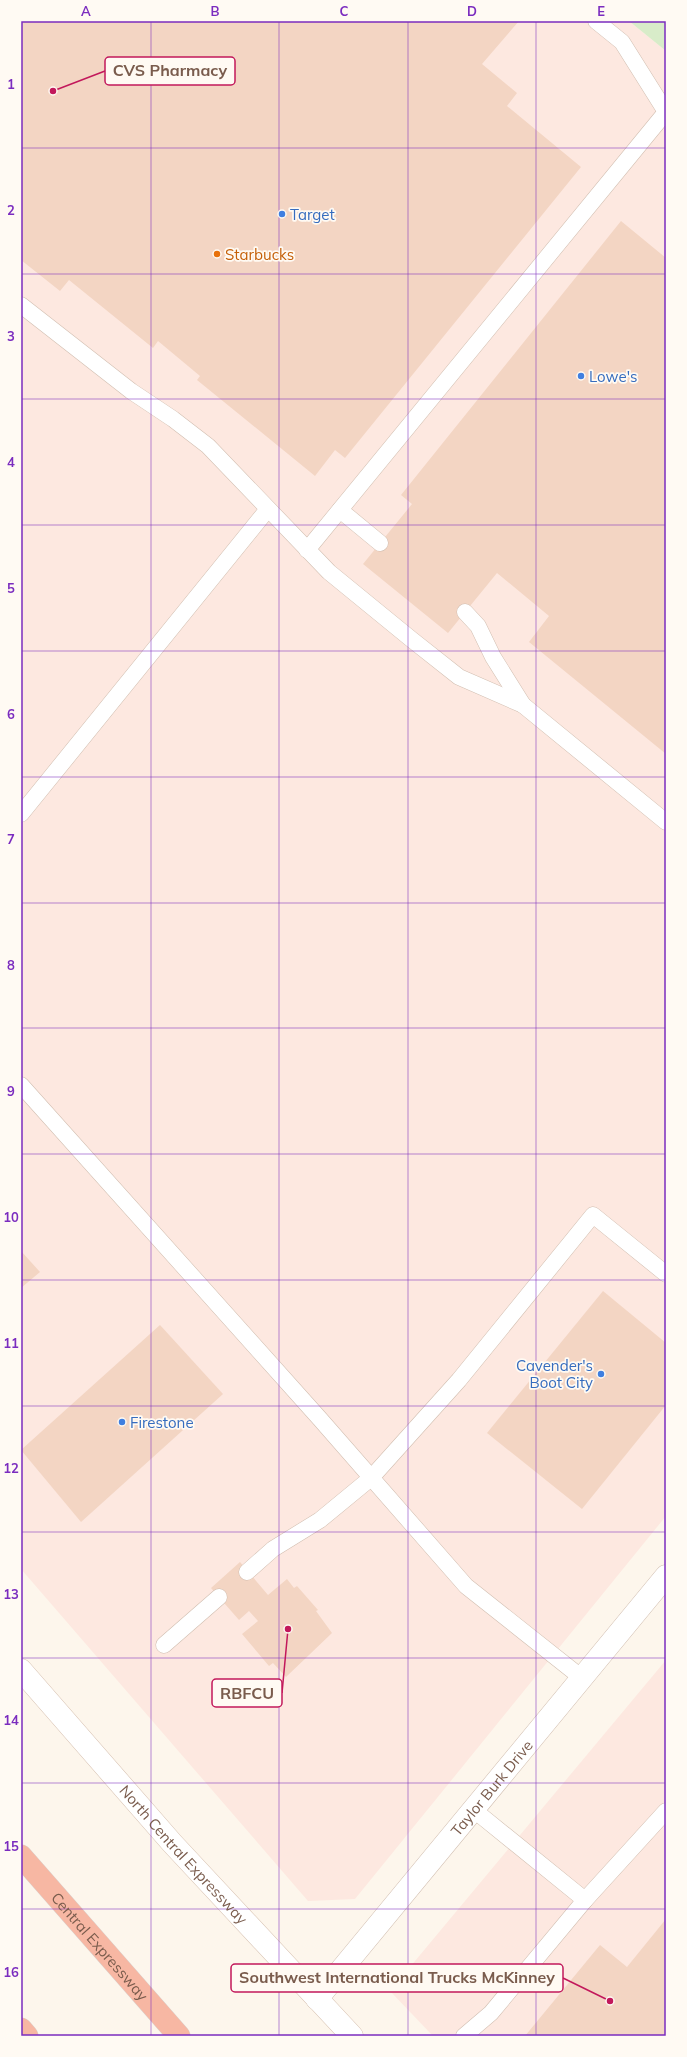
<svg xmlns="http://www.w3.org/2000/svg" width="687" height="2057" font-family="Mulish,sans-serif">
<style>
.commercial{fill:#fde8e0}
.green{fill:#d8ecc9}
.building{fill:#f3d5c3}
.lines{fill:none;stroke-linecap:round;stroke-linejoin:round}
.service-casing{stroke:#d1beb0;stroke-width:17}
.tertiary-casing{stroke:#d1beb0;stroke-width:23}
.secondary-casing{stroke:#d6c0b0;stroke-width:23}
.motorway-casing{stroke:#dad1cd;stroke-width:23}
.service{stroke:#fff;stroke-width:16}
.tertiary{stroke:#fff;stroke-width:22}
.secondary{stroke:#fff;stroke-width:22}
.motorway{stroke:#f7b7a3;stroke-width:22}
.grid{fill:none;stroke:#7b2cbf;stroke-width:1;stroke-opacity:0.55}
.shop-dot{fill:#3f7fe0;stroke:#fffaf3;stroke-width:1.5}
.food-dot{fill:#e8710a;stroke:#fffaf3;stroke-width:1.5}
.labels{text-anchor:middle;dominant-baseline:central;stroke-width:3.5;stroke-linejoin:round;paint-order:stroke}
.shop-label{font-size:15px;fill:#366cbe;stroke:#fffaf3;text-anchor:start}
.food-label{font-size:15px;fill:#c56008;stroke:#fffaf3;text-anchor:start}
.street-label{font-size:15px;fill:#7a5c4d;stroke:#fffaf3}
.leader{fill:none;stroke:#c2185b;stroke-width:1.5}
.callout-dot{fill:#c2185b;stroke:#fffaf3;stroke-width:1.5}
.callout{fill:#fffaf3;stroke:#c2185b;stroke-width:1.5}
.callout-label{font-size:16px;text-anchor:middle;font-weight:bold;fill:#7a5c4d}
.neatline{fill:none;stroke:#7b2cbf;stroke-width:1.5}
.grid-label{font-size:13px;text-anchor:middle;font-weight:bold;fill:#7b2cbf}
</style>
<rect width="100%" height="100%" fill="#fdf6ec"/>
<g class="commercial">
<polygon points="21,21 629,21 666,51 666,1516 355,1899 308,1901 21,1569"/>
<polygon points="666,1660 666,2036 433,2036 390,1991"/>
</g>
<polygon class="green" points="629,21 666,21 666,51"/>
<g class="building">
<polygon points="21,21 519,21 482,64 517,93 507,106 581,167 345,458 335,450 315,476 197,380 200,376 158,341 153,348 69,280 60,291 21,260"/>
<polygon points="621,221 666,258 666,754 529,642 549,616 497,573 448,633 363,564 412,504 401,495"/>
<polygon points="21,1251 40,1272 21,1288"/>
<polygon points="603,1291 666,1343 666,1405 582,1509 487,1433"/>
<polygon points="160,1325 223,1394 81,1522 21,1450"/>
<polygon points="240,1562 268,1595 287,1579 294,1588 297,1586 318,1610 316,1611 332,1633 286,1677 273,1663 269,1666 242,1634 258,1621 249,1611 239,1620 211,1588"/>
<polygon points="666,1919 666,2036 525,2036 600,1945 627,1967"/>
</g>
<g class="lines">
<defs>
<g id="service">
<polyline points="596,21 622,42 666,112"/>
<polyline points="21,305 131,391 173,419 208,446 329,572 411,639 459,677 523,705 666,822"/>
<polyline points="340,510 380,543"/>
<polyline points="307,550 666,112"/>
<polyline points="465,612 478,626 493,657 523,705"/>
<polyline points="21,814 268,509"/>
<polyline points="21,1085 320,1419 466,1586 582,1678"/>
<polyline points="247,1572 273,1549 320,1520 371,1478 459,1380 593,1215 666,1274"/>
<polyline points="164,1645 219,1597"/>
<polyline points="474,1810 585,1900 666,1811"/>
<polyline points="464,2036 491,2013 585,1900"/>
</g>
<g id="tertiary">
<path id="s1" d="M317,1999L666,1576"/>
</g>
<g id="secondary">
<path id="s2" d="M21,1670L172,1843L352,2036"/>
</g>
<g id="motorway">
<path id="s3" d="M21,1856L179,2036"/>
<polyline points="21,2029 27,2036"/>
</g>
</defs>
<use href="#service" class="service-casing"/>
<use href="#tertiary" class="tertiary-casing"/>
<use href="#secondary" class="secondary-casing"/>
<use href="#motorway" class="motorway-casing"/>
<use href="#service" class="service"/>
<use href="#tertiary" class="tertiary"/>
<use href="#secondary" class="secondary"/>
<use href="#motorway" class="motorway"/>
</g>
<path class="grid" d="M151,21V2036M279,21V2036M408,21V2036M536,21V2036M21,148H666M21,274H666M21,399H666M21,525H666M21,651H666M21,777H666M21,903H666M21,1028H666M21,1154H666M21,1280H666M21,1406H666M21,1532H666M21,1658H666M21,1783H666M21,1909H666"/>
<g class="shop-dot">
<circle cx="282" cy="214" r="4"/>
<circle cx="581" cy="376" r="4"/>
<circle cx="601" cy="1374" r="4"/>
<circle cx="122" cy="1422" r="4"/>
</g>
<circle class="food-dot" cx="217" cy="254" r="4"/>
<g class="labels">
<g class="shop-label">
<text x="290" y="214">Target</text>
<text x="589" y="376">Lowe's</text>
<text x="593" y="1365" text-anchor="end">Cavender's<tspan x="593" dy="17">Boot City</tspan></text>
<text x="130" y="1422">Firestone</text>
</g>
<g class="food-label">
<text x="225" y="254">Starbucks</text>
</g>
<g class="street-label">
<text stroke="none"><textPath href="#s1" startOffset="274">Taylor Burk Drive</textPath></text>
<text stroke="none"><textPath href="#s2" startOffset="246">North Central Expressway</textPath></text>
<text stroke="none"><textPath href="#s3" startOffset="120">Central Expressway</textPath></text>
</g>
</g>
<path class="leader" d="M53 91L105 71M288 1629L282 1693M610 2001L563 1978"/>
<g class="callout-dot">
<circle cx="53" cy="91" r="4"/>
<circle cx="288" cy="1629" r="4"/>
<circle cx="610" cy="2001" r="4"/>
</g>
<g class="callout">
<rect x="105" y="57" width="130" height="28" rx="4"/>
<rect x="212" y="1679" width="70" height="28" rx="4"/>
<rect x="231" y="1964" width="332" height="28" rx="4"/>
</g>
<g class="callout-label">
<text x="170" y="76">CVS Pharmacy</text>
<text x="247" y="1699">RBFCU</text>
<text x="397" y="1983">Southwest International Trucks McKinney</text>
</g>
<rect width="687" height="2057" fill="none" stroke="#fffaf3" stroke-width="44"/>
<rect x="22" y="22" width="643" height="2013" class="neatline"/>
<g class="grid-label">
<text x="86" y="16">A</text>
<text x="215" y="16">B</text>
<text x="344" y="16">C</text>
<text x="472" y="16">D</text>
<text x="601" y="16">E</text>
<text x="11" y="89">1</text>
<text x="11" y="215">2</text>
<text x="11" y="341">3</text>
<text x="11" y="467">4</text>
<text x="11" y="593">5</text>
<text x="11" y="719">6</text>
<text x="11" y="844">7</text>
<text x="11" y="970">8</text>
<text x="11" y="1096">9</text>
<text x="11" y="1222">10</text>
<text x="11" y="1348">11</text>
<text x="11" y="1473">12</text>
<text x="11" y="1599">13</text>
<text x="11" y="1725">14</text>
<text x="11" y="1851">15</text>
<text x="11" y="1977">16</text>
</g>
</svg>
